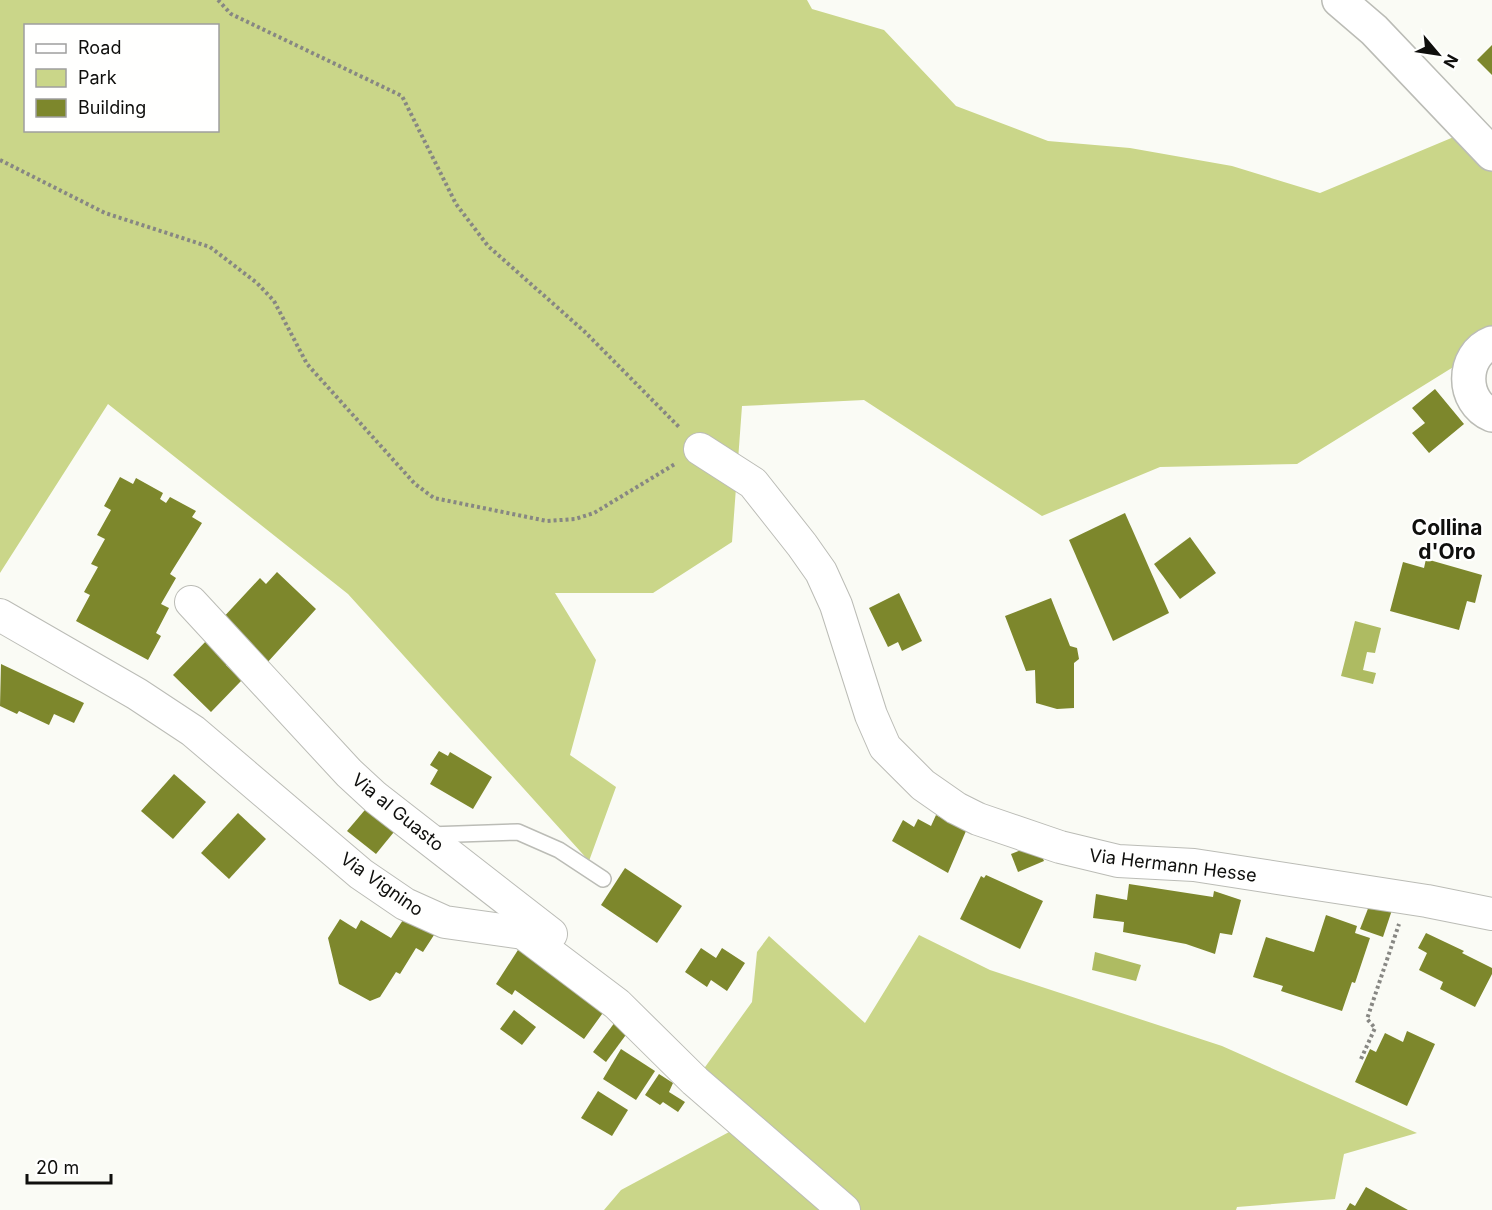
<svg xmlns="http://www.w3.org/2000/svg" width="1492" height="1210" font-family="Inter,sans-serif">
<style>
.green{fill:#cad689;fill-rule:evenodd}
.water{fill:#aebb62}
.building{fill:#7d872c}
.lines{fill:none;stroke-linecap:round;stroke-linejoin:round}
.lane-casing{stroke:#bbbcb6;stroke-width:18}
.street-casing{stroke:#bbbcb6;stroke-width:34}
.secondary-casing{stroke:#bbbcb6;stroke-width:36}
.path{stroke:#878783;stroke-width:4;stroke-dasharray:3 3;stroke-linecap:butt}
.lane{stroke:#fff;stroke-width:15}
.street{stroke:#fff;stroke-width:32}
.secondary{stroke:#fff;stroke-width:33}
.labels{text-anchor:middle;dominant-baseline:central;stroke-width:4.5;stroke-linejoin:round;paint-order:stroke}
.street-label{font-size:18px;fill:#0f0f0d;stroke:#fffffe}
.quarter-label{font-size:21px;font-weight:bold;fill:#0f0f0d;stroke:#fffffe}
</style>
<rect width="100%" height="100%" fill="#fafbf5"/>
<g class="green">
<path d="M0,0H807L812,9L884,30L956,106L1048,141L1130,148L1232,166L1320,193L1480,126L1492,154V343L1297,464L1160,467L1042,516L864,400L742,406L732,542L653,593H555L596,660L570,755L616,787L589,861L348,594L108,404L0,573ZM26,26H218V130H26Z"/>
<polygon points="919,935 990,970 1222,1046 1417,1133 1344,1154 1335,1199 1237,1207 1236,1210 604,1210 621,1190 744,1124 695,1081 752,1002 757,952 769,936 865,1023"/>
</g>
<g class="water">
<polygon points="1355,621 1381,628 1375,653 1367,652 1363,670 1376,673 1373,684 1341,676"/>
<polygon points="1095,952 1141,965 1136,981 1092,970"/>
</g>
<g class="building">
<polygon points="1492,45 1492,75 1477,60"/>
<polygon points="1435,389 1464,424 1429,453 1412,433 1425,423 1412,408"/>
<polygon points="120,477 133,484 136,478 163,493 160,499 166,503 170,497 196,511 192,517 202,523 170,574 176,578 161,604 169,608 156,633 161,636 148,660 76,621 90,595 84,592 98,567 91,564 105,539 97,535 111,510 104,506"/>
<polygon points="1125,513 1169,613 1113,641 1069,540"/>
<polygon points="1190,537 1216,573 1180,599 1154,564"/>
<polygon points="1426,559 1482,575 1475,603 1467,601 1459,630 1390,611 1403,562 1424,568"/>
<polygon points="277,572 316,609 266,664 220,621 260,578 266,584"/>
<polygon points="899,593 922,641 902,651 898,642 888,647 869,608"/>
<polygon points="1051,598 1070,646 1077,648 1079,659 1074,663 1074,708 1057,709 1036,703 1035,670 1026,671 1005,616"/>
<polygon points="209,638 231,659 226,665 242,680 211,712 173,675"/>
<polygon points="1,664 84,703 74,723 54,714 49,725 19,711 17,714 0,706"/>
<polygon points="439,751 448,756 450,752 492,777 473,809 430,784 438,770 430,765"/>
<polygon points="174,774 206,802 173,839 141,811"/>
<polygon points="370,804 398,827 376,854 347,831"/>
<polygon points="238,813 266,839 229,879 201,853"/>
<polygon points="936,815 966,831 948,873 892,841 903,820 914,827 918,819 931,826"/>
<polygon points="1037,844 1044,861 1018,872 1011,854"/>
<polygon points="625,868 682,906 657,943 601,905"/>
<polygon points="986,875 1043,901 1020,949 960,919 981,876 984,878"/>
<polygon points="1129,884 1213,897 1214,891 1241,900 1232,935 1220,933 1215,954 1186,944 1123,932 1124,922 1093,918 1096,894 1127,900"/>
<polygon points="1371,901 1394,904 1383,937 1360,929"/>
<polygon points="1326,915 1357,926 1355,933 1370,938 1355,983 1352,982 1342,1011 1281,991 1283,986 1253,977 1266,937 1314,952"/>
<polygon points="405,917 434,935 423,952 416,948 400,974 396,972 380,997 370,1001 339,984 328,938 340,919 356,929 361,920 391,938"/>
<polygon points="1426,933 1464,951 1462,953 1492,968 1492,974 1475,1007 1440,989 1443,982 1419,970 1427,953 1418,948"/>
<polygon points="525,939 610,1003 584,1039 515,990 512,995 496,984"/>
<polygon points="701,948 716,958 722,948 745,963 727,991 711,980 707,987 685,972"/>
<polygon points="514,1010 536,1027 522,1045 500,1029"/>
<polygon points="615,1022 628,1032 606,1062 593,1052"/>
<polygon points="1407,1031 1435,1044 1407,1106 1355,1082 1370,1049 1376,1052 1385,1033 1403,1042"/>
<polygon points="621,1049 655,1071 636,1100 603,1079"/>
<polygon points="659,1074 673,1083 669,1092 685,1102 678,1112 663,1102 660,1105 645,1095"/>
<polygon points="598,1091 628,1110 612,1136 581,1118"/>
<polygon points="1366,1187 1408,1210 1346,1210 1350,1203 1355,1206"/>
</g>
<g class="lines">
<defs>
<polyline id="lane" points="429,835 518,832 559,850 603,879"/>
<g id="street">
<polyline points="700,449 753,483 802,545 821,572 836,605 871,715 885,747 923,785 956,808 978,819 1060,847 1118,861 1194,865 1427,901 1492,914"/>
<polyline points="191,602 349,773 375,797 551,934"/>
<polyline points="0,615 137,694 193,731 361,874 405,904 445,922 523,933 617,1004 695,1081 844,1210"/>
</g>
<g id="secondary">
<polyline points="1339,0 1374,30 1492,154"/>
<path d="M1492,343C1461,355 1461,402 1492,415"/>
</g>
</defs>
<use href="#lane" class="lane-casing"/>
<use href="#street" class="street-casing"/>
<use href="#secondary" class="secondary-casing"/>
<g class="path">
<polyline points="218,0 231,14 402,96 456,204 488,246 584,331 680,428"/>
<polyline points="0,160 105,213 210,247 257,283 274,301 307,364 415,484 434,498 547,521 575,519 594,513 675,464"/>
<polyline points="1361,1059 1375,1028 1367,1019 1399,924"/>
</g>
<use href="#lane" class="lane"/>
<use href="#street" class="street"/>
<use href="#secondary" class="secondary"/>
</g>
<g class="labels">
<g class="street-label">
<text transform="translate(398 812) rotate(39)">Via al Guasto</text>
<text transform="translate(1173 865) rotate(7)">Via Hermann Hesse</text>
<text transform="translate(382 884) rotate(35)">Via Vignino</text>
</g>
<g class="quarter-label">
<text x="1447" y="527">Collina<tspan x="1447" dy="24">d'Oro</tspan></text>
</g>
</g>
<rect x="24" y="24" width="195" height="108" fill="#fffffe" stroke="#9f9f9e" stroke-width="1.5"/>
<rect x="36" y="44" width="30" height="9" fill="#ffffff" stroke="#9f9f9e" stroke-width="1.5"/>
<text x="78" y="54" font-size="18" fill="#0f0f0d">Road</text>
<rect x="36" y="69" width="30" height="18" fill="#cad689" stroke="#9f9f9e" stroke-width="1.5"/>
<text x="78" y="84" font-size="18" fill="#0f0f0d">Park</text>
<rect x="36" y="99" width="30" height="18" fill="#7d872c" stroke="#9f9f9e" stroke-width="1.5"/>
<text x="78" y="114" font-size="18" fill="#0f0f0d">Building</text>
<g transform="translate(1438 54) rotate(119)" stroke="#fffffe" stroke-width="4.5" paint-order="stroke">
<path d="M0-4.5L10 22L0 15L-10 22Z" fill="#0f0f0d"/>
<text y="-9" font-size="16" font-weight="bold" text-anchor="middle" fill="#0f0f0d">N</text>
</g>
<path d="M27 1174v9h84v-9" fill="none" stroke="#0f0f0d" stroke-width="3"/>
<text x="36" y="1174" font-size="18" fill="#0f0f0d" stroke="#fffffe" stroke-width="4.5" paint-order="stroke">20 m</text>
</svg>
